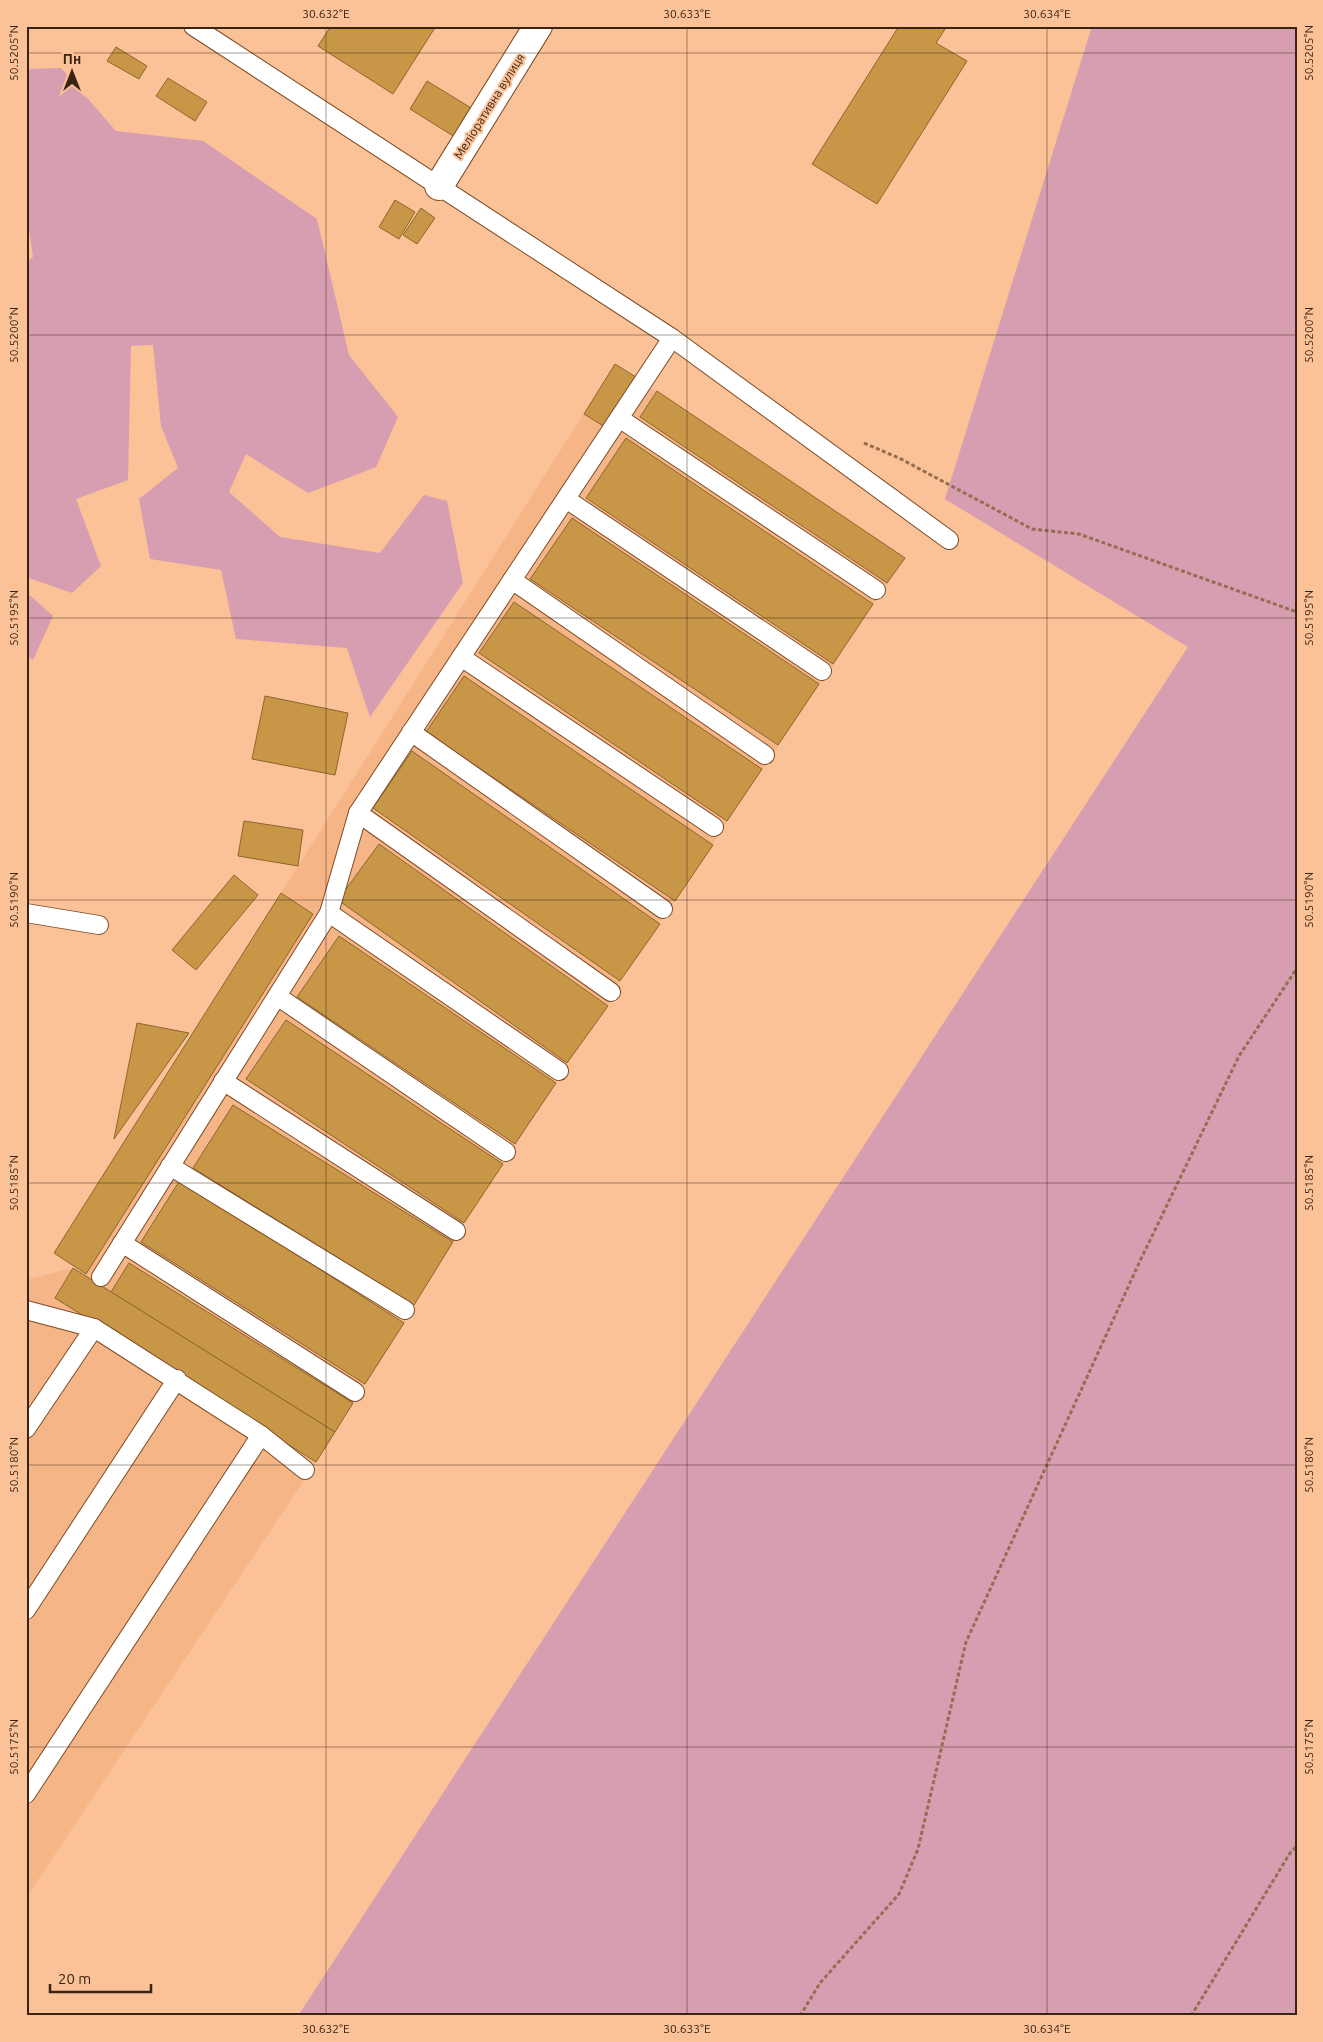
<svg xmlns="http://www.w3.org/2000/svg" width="1323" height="2042" font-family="Ubuntu,sans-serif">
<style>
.built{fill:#f5b586}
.green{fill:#d79db1}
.building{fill:#c89647;stroke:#8a672e}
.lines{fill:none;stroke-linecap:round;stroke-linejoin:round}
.service-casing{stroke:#7e4c24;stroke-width:20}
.minor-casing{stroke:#7e4c24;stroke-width:30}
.path{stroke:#956e51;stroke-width:3;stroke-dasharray:4 2.5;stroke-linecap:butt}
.service{stroke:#fff;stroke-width:18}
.minor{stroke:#fff;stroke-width:28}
.ticks{fill:none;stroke:#392313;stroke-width:1;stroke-opacity:0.45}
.labels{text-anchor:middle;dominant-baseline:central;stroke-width:4;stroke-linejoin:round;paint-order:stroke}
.street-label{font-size:12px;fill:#392313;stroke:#fbc197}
.neatline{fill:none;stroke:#392313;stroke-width:2}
.ticks-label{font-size:12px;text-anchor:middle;fill:#392313}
</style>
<rect width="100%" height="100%" fill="#fbc197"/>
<polygon class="built" points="615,364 905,558 620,981 608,1006 567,1063 556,1083 464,1223 404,1323 316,1462 26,1898 26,1280 73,1268 96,1282 54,1253"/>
<g class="green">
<polygon points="1092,26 1297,26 1297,2016 298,2016 1188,647 945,499"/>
<polygon points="61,68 116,131 203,141 317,219 349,355 398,417 376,467 308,493 246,454 229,492 280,537 380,553 424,495 447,501 463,583 370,717 347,648 236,639 221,570 150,559 139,499 178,468 161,426 153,345 131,346 128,480 76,499 101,566 72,593 26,577 26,261 33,257 26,208 26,69"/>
<polygon points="26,592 53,616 33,660 26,655"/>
</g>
<g class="building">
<polygon points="331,26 436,26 393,94 318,46"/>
<polygon points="899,26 947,26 936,43 967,61 877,204 812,164"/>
<polygon points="116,47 147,66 139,79 107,61"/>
<polygon points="168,78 207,102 195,121 156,96"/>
<polygon points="427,81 476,111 458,139 410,109"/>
<polygon points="395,200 415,212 399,239 379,227"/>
<polygon points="421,208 435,218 417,244 403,235"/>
<polygon points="615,364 636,377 605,427 584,414"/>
<polygon points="657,391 905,558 887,583 640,417"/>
<polygon points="626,438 873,604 833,664 586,498"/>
<polygon points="572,518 819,684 778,745 530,579"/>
<polygon points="514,602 762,769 727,821 479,653"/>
<polygon points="464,676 713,845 675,901 426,732"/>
<polygon points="265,696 348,713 335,775 252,759"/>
<polygon points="412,751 660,924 620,981 373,808"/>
<polygon points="244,821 303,830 298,866 238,856"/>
<polygon points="379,844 608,1006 567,1063 338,900"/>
<polygon points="234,875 258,895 196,970 172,950"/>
<polygon points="281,893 313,914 86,1274 54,1253"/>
<polygon points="339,936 556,1083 515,1144 297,997"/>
<polygon points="286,1020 503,1164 464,1223 246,1079"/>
<polygon points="137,1023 189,1033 114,1139"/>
<polygon points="233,1105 453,1242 414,1305 193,1168"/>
<polygon points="180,1180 404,1323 365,1384 141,1242"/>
<polygon points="129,1263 353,1403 335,1432 111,1292"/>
<polygon points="73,1268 335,1432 316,1462 55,1298"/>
</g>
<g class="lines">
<defs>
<g id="service">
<polyline points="193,26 672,338 949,540"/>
<polyline points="619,418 876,590"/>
<polyline points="566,499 822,671"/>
<polyline points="512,580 765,755"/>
<polyline points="461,657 714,827"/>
<polyline points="411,732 663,909"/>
<polyline points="358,813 611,992"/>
<polyline points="26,913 99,925"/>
<polyline points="329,913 559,1071"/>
<polyline points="277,996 506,1152"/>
<polyline points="223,1081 456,1231"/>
<polyline points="170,1166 405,1310"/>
<polyline points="122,1243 355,1392"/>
<polyline points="101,1277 329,913 358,813 672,338"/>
<polyline points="26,1310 94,1328 261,1435 305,1470"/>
<polyline points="26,1429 94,1328"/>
<polyline points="26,1610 177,1379"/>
<polyline points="26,1794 261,1435"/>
</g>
<polyline id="minor" points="439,186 538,26"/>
</defs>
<use href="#service" class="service-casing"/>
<use href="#minor" class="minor-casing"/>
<g class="path">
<polyline points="864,443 901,459 1032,529 1079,534 1297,612"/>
<polyline points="800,2016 820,1983 899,1894 918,1849 966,1642 1140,1261 1239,1056 1297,968"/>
<polyline points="1191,2016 1290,1853 1297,1846"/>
</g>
<use href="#service" class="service"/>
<use href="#minor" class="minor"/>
</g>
<path class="ticks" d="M326,26V2016M687,26V2016M1047,26V2016M26,53H1297M26,335H1297M26,618H1297M26,900H1297M26,1183H1297M26,1465H1297M26,1747H1297"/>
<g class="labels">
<g class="street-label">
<text transform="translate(489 106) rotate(-58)">Меліоративна вулиця</text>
</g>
</g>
<rect width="1323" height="2042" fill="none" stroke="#fbc197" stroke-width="55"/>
<g transform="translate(72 72)" stroke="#fbc197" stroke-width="4" paint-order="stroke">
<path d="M0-4L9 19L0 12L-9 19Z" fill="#392313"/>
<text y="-8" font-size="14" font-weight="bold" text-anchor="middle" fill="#392313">Пн</text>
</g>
<path d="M50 1984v8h101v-8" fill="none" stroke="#392313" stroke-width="2.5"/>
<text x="58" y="1984" font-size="15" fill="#392313" stroke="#fbc197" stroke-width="4" paint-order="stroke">20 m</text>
<rect x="28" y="28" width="1268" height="1986" class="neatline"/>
<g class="ticks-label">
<text x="326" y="18">30.632°E</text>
<text x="687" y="18">30.633°E</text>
<text x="1047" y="18">30.634°E</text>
<text transform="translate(14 53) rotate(-90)" y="4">50.5205°N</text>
<text transform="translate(1309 53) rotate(-90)" y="4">50.5205°N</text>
<text transform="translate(14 335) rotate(-90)" y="4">50.5200°N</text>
<text transform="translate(1309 335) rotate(-90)" y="4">50.5200°N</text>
<text transform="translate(14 618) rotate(-90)" y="4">50.5195°N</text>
<text transform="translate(1309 618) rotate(-90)" y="4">50.5195°N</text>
<text transform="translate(14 900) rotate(-90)" y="4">50.5190°N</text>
<text transform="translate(1309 900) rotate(-90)" y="4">50.5190°N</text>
<text transform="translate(14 1183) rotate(-90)" y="4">50.5185°N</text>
<text transform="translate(1309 1183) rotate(-90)" y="4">50.5185°N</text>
<text transform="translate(14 1465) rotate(-90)" y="4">50.5180°N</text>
<text transform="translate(1309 1465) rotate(-90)" y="4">50.5180°N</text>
<text transform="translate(14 1747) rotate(-90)" y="4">50.5175°N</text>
<text transform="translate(1309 1747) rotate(-90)" y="4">50.5175°N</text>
<text x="326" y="2033">30.632°E</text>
<text x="687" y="2033">30.633°E</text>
<text x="1047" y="2033">30.634°E</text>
</g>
</svg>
